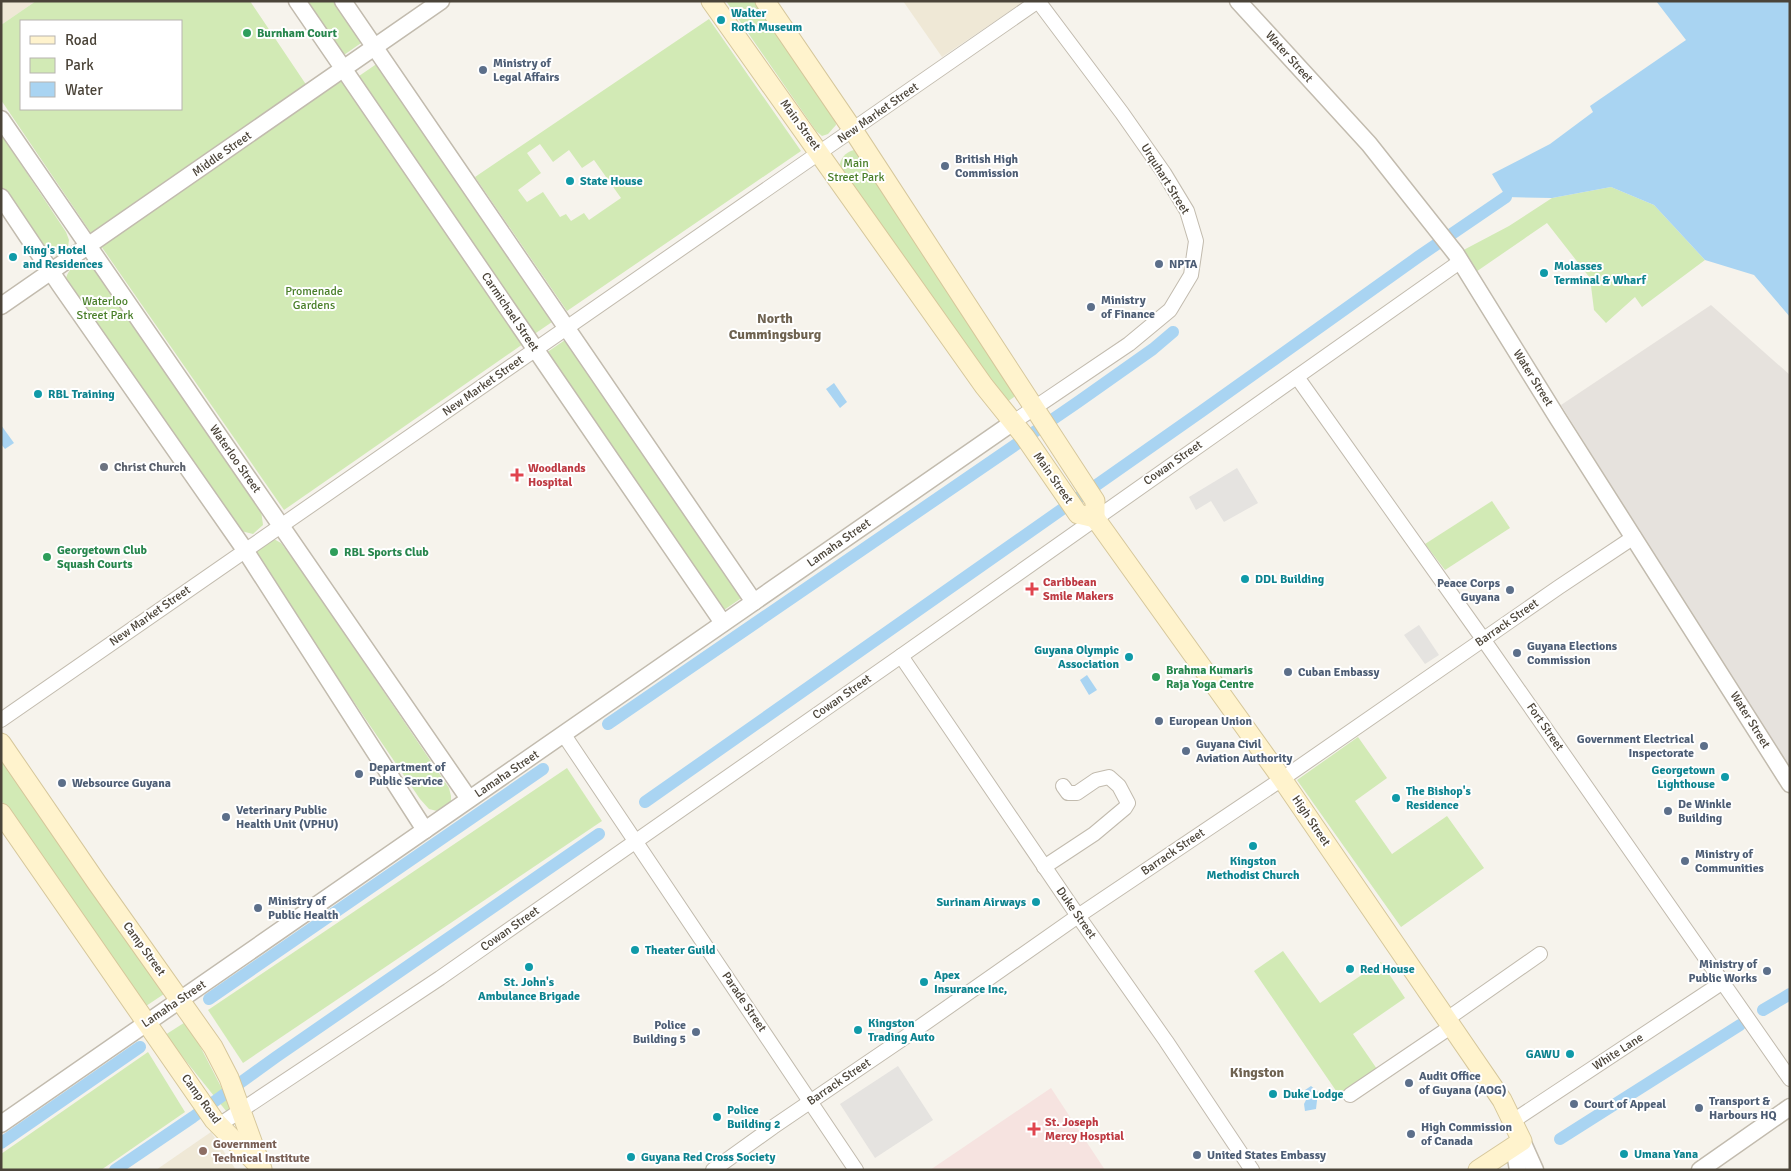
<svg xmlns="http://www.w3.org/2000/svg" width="1791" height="1171" font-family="Signika,sans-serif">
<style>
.industrial{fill:#e6e2dd}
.education{fill:#efe8d6}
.medical{fill:#f6e3e0}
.green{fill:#d2eab5;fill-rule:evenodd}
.parking{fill:#e5e3e0}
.water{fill:#a9d4f2}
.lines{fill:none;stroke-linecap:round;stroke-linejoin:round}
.canal{stroke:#a9d4f2;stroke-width:12}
.minor-casing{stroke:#c2bbae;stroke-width:16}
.tertiary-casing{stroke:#c2bbae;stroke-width:19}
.secondary-casing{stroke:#d6c79b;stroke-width:21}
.minor{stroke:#fff;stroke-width:14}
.tertiary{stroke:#fff;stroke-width:16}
.secondary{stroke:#fff3cd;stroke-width:19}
.culture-dot{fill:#0f9aa8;stroke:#fff;stroke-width:2}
.leisure-dot{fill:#2e9e5b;stroke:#fff;stroke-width:2}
.service-dot{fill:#5c6f8a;stroke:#fff;stroke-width:2}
.worship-dot{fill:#6b7280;stroke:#fff;stroke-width:2}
.health-dot{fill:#e0444e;stroke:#fff;stroke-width:2}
.education-dot{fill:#8d6e63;stroke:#fff;stroke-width:2}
.labels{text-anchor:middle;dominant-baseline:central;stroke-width:4;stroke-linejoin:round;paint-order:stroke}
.culture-label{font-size:12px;font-weight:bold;fill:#0d838f;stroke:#fff;text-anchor:start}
.leisure-label{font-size:12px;font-weight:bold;fill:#27864d;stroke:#fff;text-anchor:start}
.street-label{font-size:12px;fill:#4b4439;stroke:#fff}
.service-label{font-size:12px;font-weight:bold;fill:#4e5e75;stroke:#fff;text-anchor:start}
.park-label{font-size:12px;fill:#4a7f2a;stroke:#fff}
.worship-label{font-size:12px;font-weight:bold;fill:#5b616d;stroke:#fff;text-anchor:start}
.health-label{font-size:12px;font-weight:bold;fill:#be3a42;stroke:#fff;text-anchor:start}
.education-label{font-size:12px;font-weight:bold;fill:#785e54;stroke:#fff;text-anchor:start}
.neighbourhood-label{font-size:14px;font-weight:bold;fill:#6e6250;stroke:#fff}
</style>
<rect width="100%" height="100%" fill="#f6f3ec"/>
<polygon class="industrial" points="1711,305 1790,375 1790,774 1561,405"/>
<g class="education">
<polygon points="1,1 36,1 1,25"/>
<polygon points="903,1 1025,1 942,57"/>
<polygon points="211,1132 236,1170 156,1170"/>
</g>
<polygon class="medical" points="1051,1088 1105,1170 930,1170"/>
<g class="green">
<path d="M36,1H250L307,86L91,233L1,100V25ZM21,21H181V109H21Z"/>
<polygon points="303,1 337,1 364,41 341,57"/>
<polygon points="726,1 755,1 835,118 836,125 828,134 822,136 816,131"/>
<path d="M709,19L801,151L567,311L475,177ZM540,144L553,162L569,150L582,168L594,160L621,198L589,220L584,213L571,221L566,214L560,217L543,192L527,202L518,190L541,173L527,153Z"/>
<polygon points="378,63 552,322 533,335 359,76"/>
<polygon points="340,79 523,344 284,510 101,246"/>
<polygon points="1,134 66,232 69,240 68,247 59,256 46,253 1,189"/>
<path d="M854,150L859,153L1017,392L1014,397L1007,402L1000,400L839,168C840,159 845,152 854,150Z"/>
<polygon points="1611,187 1654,205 1705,260 1642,307 1635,297 1606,323 1594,310 1590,278 1547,223 1470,276 1456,254 1509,226 1552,198"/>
<path d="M84,261L94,266L261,510L263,525L253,534L241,531L232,522L66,278C69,268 75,265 84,261Z"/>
<polygon points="565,340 743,597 724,610 546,353"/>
<polygon points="1492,501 1510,528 1445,570 1425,544"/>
<polygon points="272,538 281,543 302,571 449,788 451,796 451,803 441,812 429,809 420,799 254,555 256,549"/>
<polygon points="1358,737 1387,778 1355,801 1392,854 1447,816 1484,868 1401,927 1297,780"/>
<polygon points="1,755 167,992 143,1008 1,800"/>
<polygon points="567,768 602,821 243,1063 208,1010"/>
<polygon points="1283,951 1320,1003 1381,962 1405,998 1353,1034 1379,1072 1341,1098 1254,971"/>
<polygon points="187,1021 247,1137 165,1035"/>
<polygon points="148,1052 185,1112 101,1170 1,1170 1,1154"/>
</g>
<g class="parking">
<polygon points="1237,468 1258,503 1224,522 1211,501 1196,510 1189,497"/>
<polygon points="1419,625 1439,655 1425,664 1404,635"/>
<polygon points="898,1066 933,1120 875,1158 840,1104"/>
</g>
<g class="water">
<polygon points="1656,1 1790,1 1790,317 1754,275 1705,260 1654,205 1611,187 1552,198 1506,197 1492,174 1550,144 1593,112 1590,106 1686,40"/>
<polygon points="834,383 847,402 840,408 826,389"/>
<polygon points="1,425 14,443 5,449 1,444"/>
<polygon points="1087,675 1097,690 1089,695 1080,680"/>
<polygon points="1311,1086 1318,1092 1316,1109 1305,1111 1304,1104 1308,1096 1305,1090"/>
</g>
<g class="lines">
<g class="canal">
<polyline points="608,724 1078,402 1153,349 1173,332"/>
<polyline points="645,802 1202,411 1418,257 1506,197"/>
<polyline points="209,999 543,769"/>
<polyline points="1763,1010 1790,994"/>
<polyline points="1560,1139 1740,1025"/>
<polyline points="1,1143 140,1047"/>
<polyline points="115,1170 193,1117 276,1057 599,834"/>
</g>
<defs>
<g id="minor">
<polyline points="1297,377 1483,639 1790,1079"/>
<polyline points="1012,423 1129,344 1170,310 1191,275 1196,241 1187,211 1164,173 1122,113 1038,1"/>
<polyline points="901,656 1078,916 1166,1041 1252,1170"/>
<polyline points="1,720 1038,1"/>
<polyline points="564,735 856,1170"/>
<polyline points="1044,867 1094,834 1125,808 1128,803 1119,786 1109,777 1096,780 1077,793 1068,793 1063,786"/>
<polyline points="1447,1019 1540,954"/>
<polyline points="1350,1095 1452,1026"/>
<polyline points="1513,1121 1723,982"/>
<polyline points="219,1125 440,978 901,656 1461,261"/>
<polyline points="713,1170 773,1127 901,1040 1078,916 1282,779 1559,587 1634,537"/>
</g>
<g id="tertiary">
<polyline points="297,1 723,623"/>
<polyline points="343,1 754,602"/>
<polyline points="1238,1 1369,144 1456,254 1557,417 1790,784"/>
<polyline points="1,119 469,799"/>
<polyline points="1,197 60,285 245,550 425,830"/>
<polyline points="1,306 441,1"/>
<polyline points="1,1124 1012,423"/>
<polyline points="1522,1141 1535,1170"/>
<polyline points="1514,1147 1518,1170"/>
<polyline points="1700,1170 1790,1107"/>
</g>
<g id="secondary">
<polyline points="711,1 984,386 1025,437 1078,514 1095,518"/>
<polyline points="765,1 853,130 1095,501 1095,518"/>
<polyline points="1095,518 1282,779 1502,1100 1522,1141 1478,1170"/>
<polyline points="1,743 97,883 213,1047 229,1078 262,1169"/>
<polyline points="1,813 214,1120 258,1165"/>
</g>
</defs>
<use href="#minor" class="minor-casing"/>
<use href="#tertiary" class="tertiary-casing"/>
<use href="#secondary" class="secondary-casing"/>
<use href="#minor" class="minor"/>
<use href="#tertiary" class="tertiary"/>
<use href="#secondary" class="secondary"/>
</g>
<g class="culture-dot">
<circle cx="721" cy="20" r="5"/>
<circle cx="570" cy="181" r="5"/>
<circle cx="13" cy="257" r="5"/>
<circle cx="1544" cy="273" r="5"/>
<circle cx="38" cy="394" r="5"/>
<circle cx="1245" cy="579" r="5"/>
<circle cx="1129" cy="657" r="5"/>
<circle cx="1725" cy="777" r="5"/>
<circle cx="1396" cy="798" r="5"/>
<circle cx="1253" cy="846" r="5"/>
<circle cx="1036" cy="902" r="5"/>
<circle cx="635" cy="950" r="5"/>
<circle cx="529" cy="967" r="5"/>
<circle cx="1350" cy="969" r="5"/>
<circle cx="924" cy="982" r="5"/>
<circle cx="858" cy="1030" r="5"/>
<circle cx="1570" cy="1054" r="5"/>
<circle cx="1273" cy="1094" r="5"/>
<circle cx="717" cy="1117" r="5"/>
<circle cx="1624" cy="1154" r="5"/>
<circle cx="631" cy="1157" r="5"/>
</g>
<g class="leisure-dot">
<circle cx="247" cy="33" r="5"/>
<circle cx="334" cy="552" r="5"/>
<circle cx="47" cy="557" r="5"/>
<circle cx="1156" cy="677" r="5"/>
</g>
<g class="service-dot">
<circle cx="483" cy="70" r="5"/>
<circle cx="945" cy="166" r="5"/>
<circle cx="1159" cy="264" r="5"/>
<circle cx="1091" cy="307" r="5"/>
<circle cx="1510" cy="590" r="5"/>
<circle cx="1517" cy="653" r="5"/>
<circle cx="1288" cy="672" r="5"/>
<circle cx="1159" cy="721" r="5"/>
<circle cx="1704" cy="746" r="5"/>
<circle cx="1186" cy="751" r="5"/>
<circle cx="359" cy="774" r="5"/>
<circle cx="62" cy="783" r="5"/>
<circle cx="1668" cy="811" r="5"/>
<circle cx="226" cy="817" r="5"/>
<circle cx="1685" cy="861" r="5"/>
<circle cx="258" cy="908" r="5"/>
<circle cx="1767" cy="971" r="5"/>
<circle cx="696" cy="1032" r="5"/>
<circle cx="1409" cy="1083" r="5"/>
<circle cx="1574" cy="1104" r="5"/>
<circle cx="1699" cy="1108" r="5"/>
<circle cx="1411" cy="1134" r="5"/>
<circle cx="1197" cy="1155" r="5"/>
</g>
<circle class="worship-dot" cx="104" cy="467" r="5"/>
<g class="health-dot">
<path d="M514.5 467.5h5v5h5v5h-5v5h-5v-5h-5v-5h5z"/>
<path d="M1029.5 581.5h5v5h5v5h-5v5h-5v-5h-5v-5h5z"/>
<path d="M1031.5 1121.5h5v5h5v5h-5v5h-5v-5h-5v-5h5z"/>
</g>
<circle class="education-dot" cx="203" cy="1151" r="5"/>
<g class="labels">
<g class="culture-label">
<text x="731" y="13">Walter<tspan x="731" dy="14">Roth Museum</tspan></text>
<text x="580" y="181">State House</text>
<text x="23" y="250">King's Hotel<tspan x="23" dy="14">and Residences</tspan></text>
<text x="1554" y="266">Molasses<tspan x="1554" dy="14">Terminal &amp; Wharf</tspan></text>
<text x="48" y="394">RBL Training</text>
<text x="1255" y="579">DDL Building</text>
<text x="1119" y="650" text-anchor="end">Guyana Olympic<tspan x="1119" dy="14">Association</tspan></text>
<text x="1715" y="770" text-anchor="end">Georgetown<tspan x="1715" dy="14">Lighthouse</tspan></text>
<text x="1406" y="791">The Bishop's<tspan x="1406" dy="14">Residence</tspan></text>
<text x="1253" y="861" text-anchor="middle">Kingston<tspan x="1253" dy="14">Methodist Church</tspan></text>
<text x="1026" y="902" text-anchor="end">Surinam Airways</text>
<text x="645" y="950">Theater Guild</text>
<text x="1360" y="969">Red House</text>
<text x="934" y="975">Apex<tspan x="934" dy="14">Insurance Inc,</tspan></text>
<text x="529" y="982" text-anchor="middle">St. John's<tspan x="529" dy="14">Ambulance Brigade</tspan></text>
<text x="868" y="1023">Kingston<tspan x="868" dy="14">Trading Auto</tspan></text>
<text x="1560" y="1054" text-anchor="end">GAWU</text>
<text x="1283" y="1094">Duke Lodge</text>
<text x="727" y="1110">Police<tspan x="727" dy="14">Building 2</tspan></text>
<text x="1634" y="1154">Umana Yana</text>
<text x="641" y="1157">Guyana Red Cross Society</text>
</g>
<g class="leisure-label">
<text x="257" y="33">Burnham Court</text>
<text x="57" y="550">Georgetown Club<tspan x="57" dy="14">Squash Courts</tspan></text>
<text x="344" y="552">RBL Sports Club</text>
<text x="1166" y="670">Brahma Kumaris<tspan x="1166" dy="14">Raja Yoga Centre</tspan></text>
</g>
<g class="street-label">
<text transform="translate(1289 57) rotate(48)">Water Street</text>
<text transform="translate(878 113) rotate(-35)">New Market Street</text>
<text transform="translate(800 125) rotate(54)">Main Street</text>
<text transform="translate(222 154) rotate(-35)">Middle Street</text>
<text transform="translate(1165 179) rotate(58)">Urquhart Street</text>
<text transform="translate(510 312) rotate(56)">Carmichael Street</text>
<text transform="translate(1533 378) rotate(58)">Water Street</text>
<text transform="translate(483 386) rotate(-35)">New Market Street</text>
<text transform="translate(235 459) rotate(55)">Waterloo Street</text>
<text transform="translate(1173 463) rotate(-35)">Cowan Street</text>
<text transform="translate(1053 478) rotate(55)">Main Street</text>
<text transform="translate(839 543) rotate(-35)">Lamaha Street</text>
<text transform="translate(150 616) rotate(-35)">New Market Street</text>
<text transform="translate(1507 623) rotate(-35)">Barrack Street</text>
<text transform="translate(842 697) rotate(-35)">Cowan Street</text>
<text transform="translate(1750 720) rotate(58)">Water Street</text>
<text transform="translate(1545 727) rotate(55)">Fort Street</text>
<text transform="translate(507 774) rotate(-34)">Lamaha Street</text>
<text transform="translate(1311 821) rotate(56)">High Street</text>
<text transform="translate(1173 852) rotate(-34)">Barrack Street</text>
<text transform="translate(1076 913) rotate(55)">Duke Street</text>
<text transform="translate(510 929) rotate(-35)">Cowan Street</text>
<text transform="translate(144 949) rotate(54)">Camp Street</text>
<text transform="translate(744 1002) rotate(56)">Parade Street</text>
<text transform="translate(174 1004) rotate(-34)">Lamaha Street</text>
<text transform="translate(1618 1052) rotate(-33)">White Lane</text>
<text transform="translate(839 1082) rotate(-34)">Barrack Street</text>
<text transform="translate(201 1099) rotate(54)">Camp Road</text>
</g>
<g class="service-label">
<text x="493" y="63">Ministry of<tspan x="493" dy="14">Legal Affairs</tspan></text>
<text x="955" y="159">British High<tspan x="955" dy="14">Commission</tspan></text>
<text x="1169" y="264">NPTA</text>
<text x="1101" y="300">Ministry<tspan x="1101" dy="14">of Finance</tspan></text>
<text x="1500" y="583" text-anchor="end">Peace Corps<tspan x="1500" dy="14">Guyana</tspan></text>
<text x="1527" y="646">Guyana Elections<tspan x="1527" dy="14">Commission</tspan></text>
<text x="1298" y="672">Cuban Embassy</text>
<text x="1169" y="721">European Union</text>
<text x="1694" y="739" text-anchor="end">Government Electrical<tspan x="1694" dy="14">Inspectorate</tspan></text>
<text x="1196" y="744">Guyana Civil<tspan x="1196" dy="14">Aviation Authority</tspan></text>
<text x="369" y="767">Department of<tspan x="369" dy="14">Public Service</tspan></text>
<text x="72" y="783">Websource Guyana</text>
<text x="1678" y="804">De Winkle<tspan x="1678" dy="14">Building</tspan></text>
<text x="236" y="810">Veterinary Public<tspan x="236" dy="14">Health Unit (VPHU)</tspan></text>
<text x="1695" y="854">Ministry of<tspan x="1695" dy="14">Communities</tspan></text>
<text x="268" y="901">Ministry of<tspan x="268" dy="14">Public Health</tspan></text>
<text x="1757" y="964" text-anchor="end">Ministry of<tspan x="1757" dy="14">Public Works</tspan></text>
<text x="686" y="1025" text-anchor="end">Police<tspan x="686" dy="14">Building 5</tspan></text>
<text x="1419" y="1076">Audit Office<tspan x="1419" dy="14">of Guyana (AOG)</tspan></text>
<text x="1709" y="1101">Transport &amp;<tspan x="1709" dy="14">Harbours HQ</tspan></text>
<text x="1584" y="1104">Court of Appeal</text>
<text x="1421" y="1127">High Commission<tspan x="1421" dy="14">of Canada</tspan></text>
<text x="1207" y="1155">United States Embassy</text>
</g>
<g class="park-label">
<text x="856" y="163">Main<tspan x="856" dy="14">Street Park</tspan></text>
<text x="314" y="291">Promenade<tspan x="314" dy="14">Gardens</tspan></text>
<text x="105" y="301">Waterloo<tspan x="105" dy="14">Street Park</tspan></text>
</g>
<g class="worship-label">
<text x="114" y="467">Christ Church</text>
</g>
<g class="health-label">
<text x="528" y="468">Woodlands<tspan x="528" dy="14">Hospital</tspan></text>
<text x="1043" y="582">Caribbean<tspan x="1043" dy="14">Smile Makers</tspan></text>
<text x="1045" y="1122">St. Joseph<tspan x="1045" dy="14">Mercy Hosptial</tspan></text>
</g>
<g class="education-label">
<text x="213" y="1144">Government<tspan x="213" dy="14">Technical Institute</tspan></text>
</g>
<g class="neighbourhood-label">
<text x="775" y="318">North<tspan x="775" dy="16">Cummingsburg</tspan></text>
<text x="1257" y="1072">Kingston</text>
</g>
</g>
<rect width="1791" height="1171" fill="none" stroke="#4b4439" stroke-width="5"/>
<rect x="20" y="20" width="162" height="90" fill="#ffffff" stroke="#b7b4b0"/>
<rect x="30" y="36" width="25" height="8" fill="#fff3cd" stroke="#b7b4b0"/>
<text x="65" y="45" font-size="15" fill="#4b4439">Road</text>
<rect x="30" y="58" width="25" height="15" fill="#d2eab5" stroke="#b7b4b0"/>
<text x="65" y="70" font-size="15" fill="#4b4439">Park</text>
<rect x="30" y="82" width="25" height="15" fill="#a9d4f2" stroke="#b7b4b0"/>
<text x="65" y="95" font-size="15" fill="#4b4439">Water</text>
</svg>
